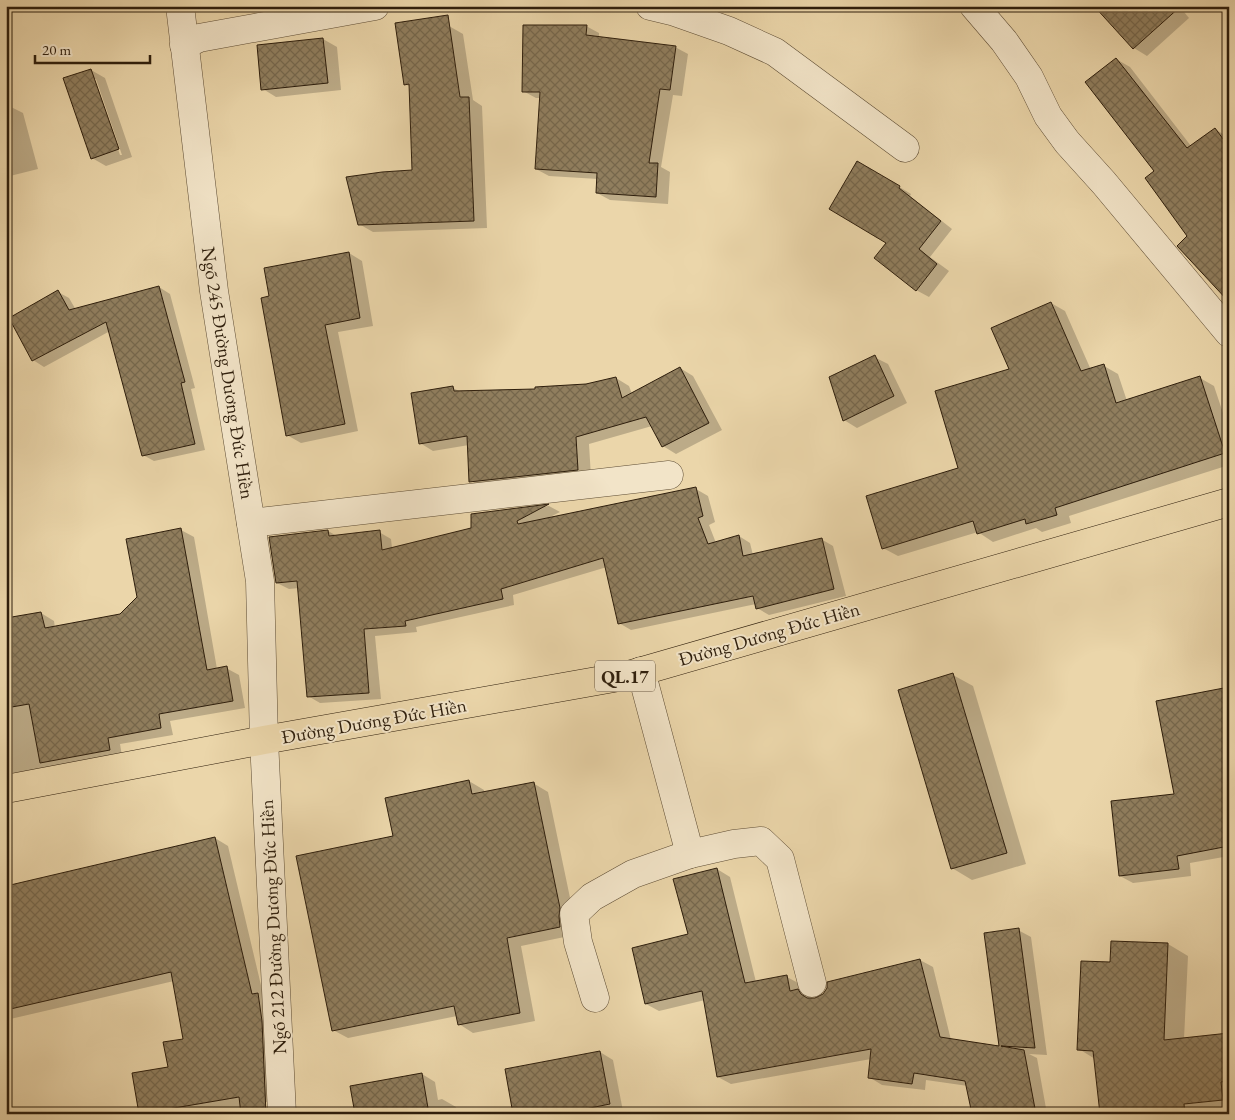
<svg xmlns="http://www.w3.org/2000/svg" width="1235" height="1120" font-family="'EB Garamond',serif">
<style>
.shadow{fill:#0003;fill-rule:evenodd}
.building{fill:url(#building-cross-hatch);stroke:#2e1e0c}
.lines{fill:none;stroke-linecap:round;stroke-linejoin:round}
.minor-casing{stroke:#5d4c34;stroke-width:29}
.highway-casing{stroke:#2e1e0c;stroke-width:29}
.minor{stroke:#f2e4c8;stroke-width:28}
.highway{stroke:#ebd6aa;stroke-width:28}
.labels{text-anchor:middle;dominant-baseline:central;stroke-width:4;stroke-linejoin:round;paint-order:stroke}
.shield{fill:#f2e4c8;stroke:#695944;stroke-width:1}
.shield-label{font-size:18px;font-weight:bold;fill:#2e1e0c}
.street-label{font-size:19px;fill:#2e1e0c;stroke:#f2e4c8}
</style>
<defs>
<pattern id="building-cross-hatch" width="8" height="8" patternUnits="userSpaceOnUse" patternTransform="scale(1.25)"><rect width="8" height="8" fill="#907e5e"/><path d="M0 0l8 8M0 8l8-8" fill="none" stroke="#76674c"/></pattern>
</defs>
<rect width="100%" height="100%" fill="#ebd6aa"/>
<filter id="stains"><feTurbulence type="fractalNoise" baseFrequency=".004" numOctaves="4"/><feColorMatrix values="0 0 0 0 .2 0 0 0 0 .09 0 0 0 0 .02 0 0 0 .5 -.17"/></filter>
<radialGradient id="worn" r=".72"><stop offset=".6" stop-color="#630" stop-opacity="0"/><stop offset="1" stop-color="#630" stop-opacity=".3"/></radialGradient>
<g class="shadow">
<polygon points="1179,6 1189,18 1147,56 1134,48"/>
<polygon points="449,26 463,34 473,100 482,106 487,228 373,232 359,224 414,172 411,87 405,84"/>
<polygon points="586,26 599,33 599,38 675,47 688,54 682,96 673,95 661,167 670,172 668,204 610,200 597,193 598,179 549,176 536,169 541,98 536,98 523,91"/>
<polygon points="323,39 337,47 341,90 276,97 263,89 258,46"/>
<polygon points="1116,59 1130,67 1191,146 1215,129 1229,138 1229,299 1189,236 1156,172"/>
<path d="M91,70L105,78L132,157L106,166L92,158ZM94,79H96L122,155H120Z"/>
<polygon points="6,106 9,106 23,113 38,169 6,177"/>
<polygon points="858,162 911,194 910,196 952,229 930,257 949,271 929,297 916,290 888,243"/>
<polygon points="349,253 362,261 373,326 338,332 358,431 301,443 287,435 270,297"/>
<polygon points="159,287 170,294 195,388 191,389 205,450 154,461 143,455 110,331 44,367 33,360 10,318 58,292 69,298 76,310"/>
<polygon points="1051,303 1065,311 1091,370 1104,366 1118,374 1127,401 1200,378 1214,386 1229,431 1229,465 1069,516 1071,523 1042,532 1036,528 993,542 978,532 898,556 883,548 959,469 1011,370"/>
<polygon points="874,357 888,364 907,403 857,428 844,420"/>
<polygon points="680,368 693,376 722,430 676,454 663,446 652,426 589,444 591,477 484,489 471,481 469,445 433,451 420,443 453,388 461,392 536,390 586,386 616,378 629,386 632,394"/>
<polygon points="696,489 708,496 715,522 709,525 716,543 739,536 750,543 753,555 821,539 833,546 846,596 769,615 757,608 756,604 631,630 619,623 607,567 513,595 514,605 416,627 417,632 375,636 381,699 320,703 308,696 299,588 289,589 277,583 328,531 337,536 379,532 391,539 392,548 472,528 472,515 549,506 560,512 546,519"/>
<polygon points="181,530 194,537 217,669 226,668 239,675 245,708 170,721 173,735 120,744 122,756 6,774 6,620 41,613 54,621 55,628 120,615 139,598"/>
<polygon points="953,675 973,686 1026,864 972,880 952,868"/>
<polygon points="1229,688 1229,856 1190,863 1191,876 1133,883 1120,876 1175,795"/>
<polygon points="469,781 484,790 484,793 533,783 548,792 574,917 574,935 521,946 535,1021 473,1033 459,1024 457,1016 348,1038 333,1030 395,837"/>
<polygon points="215,838 228,846 264,998 278,1100 261,1103 262,1114 142,1114 140,1113 169,1068 184,1040 174,981 6,1020 6,887"/>
<polygon points="717,869 730,877 756,982 787,977 800,984 802,993 812,999 920,960 933,967 951,1040 1000,1047 1018,930 1031,937 1047,1055 1029,1054 1037,1058 1047,1114 973,1114 968,1086 926,1080 925,1090 882,1085 869,1077 871,1059 731,1084 718,1077 705,1000 659,1011 646,1004 689,935"/>
<polygon points="1168,944 1188,956 1184,1039 1229,1034 1229,1114 1101,1114 1095,1059 1079,1049 1111,963"/>
<polygon points="600,1052 613,1060 623,1111 611,1114 515,1114"/>
<polygon points="422,1074 435,1082 438,1100 442,1099 456,1107 457,1114 356,1114"/>
</g>
<g class="building">
<polygon points="1094,6 1181,6 1133,49"/>
<polygon points="448,15 460,97 469,97 474,221 358,225 346,177 382,172 412,170 409,84 404,85 395,23"/>
<polygon points="523,25 587,25 586,35 676,46 670,90 660,89 649,163 658,163 656,197 596,193 597,173 535,169 540,92 522,92"/>
<polygon points="323,38 328,83 261,90 257,45"/>
<polygon points="1116,58 1187,148 1215,128 1229,147 1229,302 1177,246 1187,236 1145,178 1154,171 1085,82"/>
<polygon points="91,69 119,149 91,159 63,78"/>
<polygon points="857,161 900,186 899,188 941,221 919,249 937,264 916,291 874,258 886,243 829,209"/>
<polygon points="349,252 360,318 325,325 345,424 286,436 261,298 269,296 264,268"/>
<polygon points="159,286 185,382 181,383 195,444 142,456 106,322 32,361 9,318 58,290 69,310"/>
<polygon points="1051,302 1081,371 1104,364 1116,403 1200,376 1225,453 1055,508 1057,515 1026,524 1025,519 977,534 973,521 882,549 866,496 958,468 935,391 1009,369 991,328"/>
<polygon points="875,355 894,396 843,421 829,377"/>
<polygon points="680,367 709,423 662,447 646,417 576,437 578,470 469,482 467,436 419,444 411,393 453,386 454,391 535,389 535,387 586,384 616,377 622,398"/>
<polygon points="696,487 703,516 698,518 708,544 739,535 743,556 822,538 834,589 756,609 753,596 618,624 603,558 501,589 503,599 405,621 406,626 364,629 369,693 307,697 297,581 276,583 269,537 328,530 329,536 380,530 382,550 471,528 471,514 549,504 517,521 518,524"/>
<polygon points="181,528 207,670 227,666 233,701 159,714 161,728 108,738 110,750 40,763 29,704 6,708 6,618 41,612 45,628 120,614 137,597 126,539"/>
<polygon points="953,673 1007,853 951,869 898,690"/>
<polygon points="1229,687 1229,846 1177,856 1179,869 1119,876 1111,801 1174,794 1156,701"/>
<polygon points="469,780 472,794 534,782 560,908 559,916 560,927 507,938 520,1013 458,1025 454,1006 332,1031 296,856 393,836 385,798"/>
<polygon points="215,837 252,994 258,993 262,1021 266,1114 241,1114 239,1097 139,1114 132,1073 168,1067 163,1042 183,1039 171,972 6,1010 6,886"/>
<polygon points="717,868 745,983 787,975 790,991 798,989 801,994 807,998 815,998 823,994 827,988 827,982 920,959 940,1037 999,1046 984,933 1019,928 1035,1048 1001,1046 1024,1050 1036,1114 972,1114 965,1081 914,1073 912,1084 868,1078 871,1049 717,1077 702,991 645,1004 632,948 688,934 673,879"/>
<polygon points="1111,941 1168,943 1164,1040 1229,1033 1229,1081 1221,1082 1223,1100 1184,1104 1185,1114 1100,1114 1093,1051 1077,1050 1081,961 1110,962"/>
<polygon points="600,1051 610,1104 560,1114 513,1114 505,1069"/>
<polygon points="422,1073 429,1114 355,1114 350,1086"/>
</g>
<g class="lines">
<defs>
<g id="minor">
<polyline points="180,6 214,291 260,581 264,740 282,1114"/>
<polyline points="650,6 675,12 729,31 775,52 905,148"/>
<polyline points="974,6 1004,41 1029,77 1048,116 1067,142 1104,183 1229,333"/>
<polyline points="184,45 199,38 375,6"/>
<polyline points="251,523 669,475"/>
<polyline points="641,671 690,854 734,844 761,841 780,859 812,983"/>
<polyline points="595,998 578,942 574,914 592,897 633,874 690,854"/>
</g>
<polyline id="highway" points="6,789 264,740 625,676 1229,502"/>
</defs>
<use href="#minor" class="minor-casing"/>
<use href="#highway" class="highway-casing"/>
<use href="#minor" class="minor"/>
<use href="#highway" class="highway"/>
</g>
<g class="labels">
<rect class="shield" x="595" y="660.5" width="60" height="31" rx="4"/>
<g class="shield-label">
<text x="625" y="676">QL.17</text>
</g>
<g class="street-label">
<text transform="translate(228 373) rotate(81)">Ngõ 245 Đường Dương Đức Hiền</text>
<text transform="translate(769 634) rotate(-16)">Đường Dương Đức Hiền</text>
<text transform="translate(374 721) rotate(-10)">Đường Dương Đức Hiền</text>
<text transform="translate(273 927) rotate(-93)">Ngõ 212 Đường Dương Đức Hiền</text>
</g>
</g>
<rect width="1235" height="1120" fill="none" stroke="#ebd6aa" stroke-width="25"/>
<rect x="8" y="8" width="1220" height="1105" fill="none" stroke="#2e1e0c" stroke-width="2.5"/>
<rect x="12" y="12" width="1210" height="1095" fill="none" stroke="#2e1e0c"/>
<path d="M35 55v8h115v-8" fill="none" stroke="#2e1e0c" stroke-width="2.5"/>
<text x="42" y="55" font-size="15" fill="#2e1e0c" stroke="#f2e4c8" stroke-width="4" paint-order="stroke">20 m</text>
<rect width="100%" height="100%" filter="url(#stains)"/>
<rect width="100%" height="100%" fill="url(#worn)"/>
</svg>
